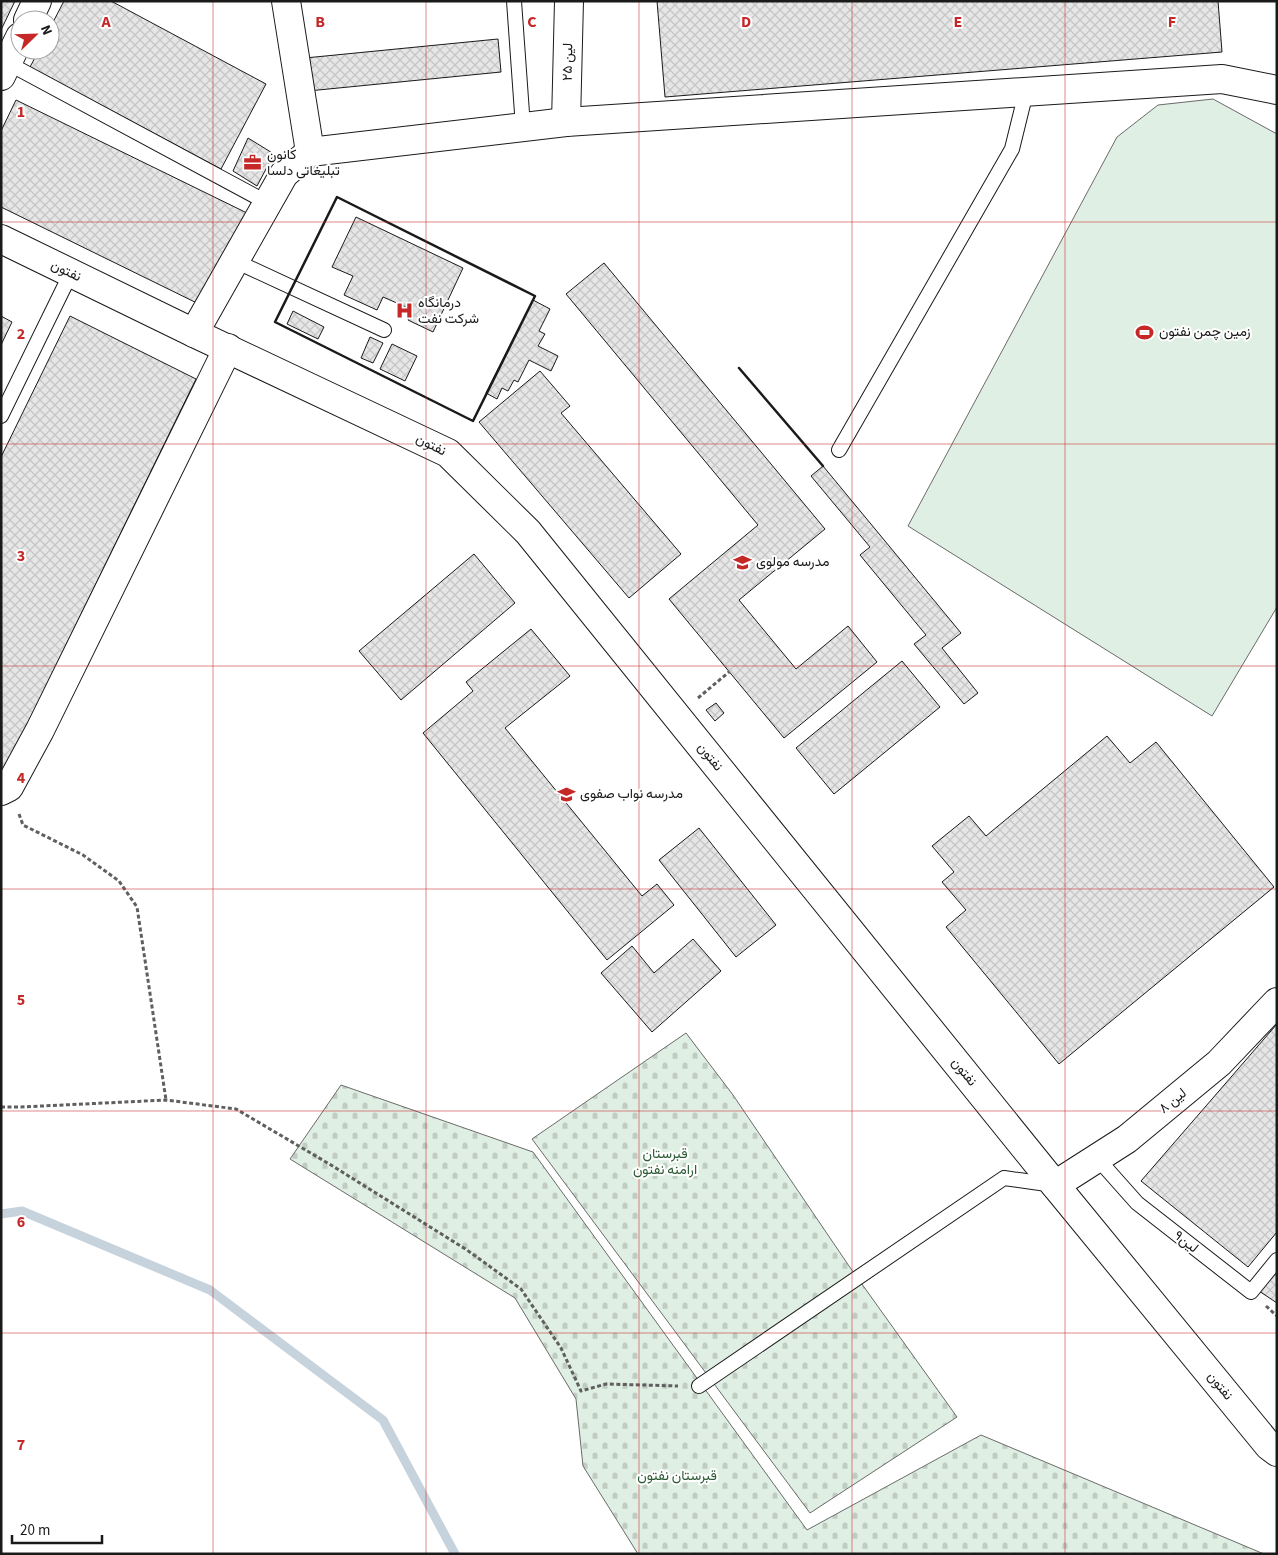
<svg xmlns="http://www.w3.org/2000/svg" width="1278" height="1555" font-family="'Source Sans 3',Vazirmatn,sans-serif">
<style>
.cemetery{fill:url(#cemetery-stones);stroke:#6a6a6a}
.park{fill:#e0efe3;stroke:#6a6a6a}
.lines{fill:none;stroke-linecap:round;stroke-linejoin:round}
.stream{stroke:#c6d2dc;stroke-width:9}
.building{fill:url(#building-cross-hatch);stroke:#1a1a1a}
.service-casing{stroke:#1a1a1a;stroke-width:16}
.minor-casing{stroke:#1a1a1a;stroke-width:30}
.path{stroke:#5f5f5f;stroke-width:3;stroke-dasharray:4 2.5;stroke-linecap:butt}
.service{stroke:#fff;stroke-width:14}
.minor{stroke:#fff;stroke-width:28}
.wall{stroke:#1a1a1a;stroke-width:2.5}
.grid{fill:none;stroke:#c62828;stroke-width:1;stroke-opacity:0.55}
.labels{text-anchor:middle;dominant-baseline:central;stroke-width:4;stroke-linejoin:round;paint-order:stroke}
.street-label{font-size:14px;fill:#1a1a1a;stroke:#fff}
.poi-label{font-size:14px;fill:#1a1a1a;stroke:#fff;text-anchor:start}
.park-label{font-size:14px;fill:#2b5a34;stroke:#fff}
.grid-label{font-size:16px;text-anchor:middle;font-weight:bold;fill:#c62828;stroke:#fff;stroke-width:4;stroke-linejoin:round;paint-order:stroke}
</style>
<defs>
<pattern id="cemetery-stones" width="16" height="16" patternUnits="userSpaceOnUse" patternTransform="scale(1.25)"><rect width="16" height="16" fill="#e0efe3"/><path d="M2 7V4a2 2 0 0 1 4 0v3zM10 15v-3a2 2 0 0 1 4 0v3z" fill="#c0ccc2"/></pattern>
<pattern id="building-cross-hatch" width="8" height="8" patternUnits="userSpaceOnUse" patternTransform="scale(1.25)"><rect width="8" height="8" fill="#e6e6e6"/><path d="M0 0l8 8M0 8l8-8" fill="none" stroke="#c5c5c5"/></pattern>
</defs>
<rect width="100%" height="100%" fill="#fff"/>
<g class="cemetery">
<polygon points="686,1033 733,1095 849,1266 957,1417 810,1513 532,1139"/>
<polygon points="341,1085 533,1152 807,1530 981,1435 1264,1554 638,1554 583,1466 576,1399 515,1298 290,1159"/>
</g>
<polygon class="park" points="1213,99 1277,134 1277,607 1212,716 908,526 1117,137 1158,105"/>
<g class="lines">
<polyline class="stream" points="1,1214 22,1211 210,1290 383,1420 455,1554"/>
</g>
<g class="building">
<polygon points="1,1 15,1 1,30"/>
<polygon points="64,1 111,1 266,84 221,169 30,67 39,50 50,50 50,28"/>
<polygon points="657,1 1218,1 1222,52 665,97"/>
<polygon points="498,39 501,72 308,91 305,58"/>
<polygon points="16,100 249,214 205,307 1,207 1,131"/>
<polygon points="248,138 274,154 257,186 233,171"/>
<polygon points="356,217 463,268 433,332 408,320 413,310 383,297 377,310 344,295 353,276 332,267"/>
<polygon points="604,263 825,529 739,600 796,669 848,626 877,662 784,738 669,599 758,525 566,294"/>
<polygon points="533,300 550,309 539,331 545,334 538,346 558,356 551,371 529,360 518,382 514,380 508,391 502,388 497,399 486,393"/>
<polygon points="293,311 324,327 318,339 287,324"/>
<polygon points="1,316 12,322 1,345"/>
<polygon points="70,316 196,379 2,776 1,457"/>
<polygon points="370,337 383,343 373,363 361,358"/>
<polygon points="392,344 417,356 405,381 380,369"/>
<polygon points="540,371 570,406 561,413 681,554 629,598 479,422"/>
<polygon points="823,466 961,633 942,648 978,693 964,704 914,644 926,635 860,555 870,547 811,476"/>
<polygon points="474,554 515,603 401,700 359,651"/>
<polygon points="531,629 570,676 505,728 642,896 657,884 674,905 607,960 423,733 473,691 466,682"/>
<polygon points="902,661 940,707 834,794 796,748"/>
<polygon points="716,703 724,713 715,721 706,710"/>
<polygon points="1107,736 1130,763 1156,742 1274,887 1059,1064 946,927 966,910 942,882 954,872 932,846 969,816 986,836"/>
<polygon points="699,828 776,925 736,957 659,860"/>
<polygon points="693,939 721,971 652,1032 601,973 632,946 654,973"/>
<polygon points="1277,1024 1277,1232 1248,1267 1141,1181"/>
<polygon points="1277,1270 1277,1303 1259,1291"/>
</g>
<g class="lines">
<defs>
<g id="service">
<polyline points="514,1 523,127"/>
<polyline points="4,61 268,203"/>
<polyline points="235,261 384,330"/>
<polyline points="1,416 71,273"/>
<polyline points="839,450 1012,149 1026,92"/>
<polyline points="1097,1158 1137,1203 1251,1292 1277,1260"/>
<polyline points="699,1386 1004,1178 1054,1185"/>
</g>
<g id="minor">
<polyline points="286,1 310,152"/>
<polyline points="28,20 37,1"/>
<polyline points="1,76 20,37"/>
<polyline points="566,122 569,1"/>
<polyline points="1,239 194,333 448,453 528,532 1055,1185 1269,1446 1277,1452"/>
<polyline points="194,333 284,174 310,152 566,122 1222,79 1277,90"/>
<polyline points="1,791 9,787 40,730 228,348"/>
<polyline points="1055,1185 1127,1139 1219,1063 1277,1002"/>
</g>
</defs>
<use href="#service" class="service-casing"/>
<use href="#minor" class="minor-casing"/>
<g class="path">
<polyline points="698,698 729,672"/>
<polyline points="19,814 23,825 83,855 119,881 137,907 166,1100"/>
<polyline points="1,1107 21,1107 166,1100 236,1109 331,1165 467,1250 521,1289 561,1348 581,1391 606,1384 678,1386"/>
<polyline points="1266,1306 1277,1316"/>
</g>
<use href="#service" class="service"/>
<use href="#minor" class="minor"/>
<g class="wall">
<polygon points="337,197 535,296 473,421 275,322"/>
<polyline points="739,368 823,466"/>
</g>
</g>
<path class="grid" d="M213,1V1554M426,1V1554M639,1V1554M852,1V1554M1065,1V1554M1,222H1277M1,444H1277M1,666H1277M1,889H1277M1,1111H1277M1,1333H1277"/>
<defs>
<symbol id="office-bare" viewBox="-9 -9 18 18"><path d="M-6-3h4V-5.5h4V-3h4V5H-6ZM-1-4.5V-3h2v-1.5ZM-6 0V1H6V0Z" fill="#c62828" stroke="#fff" stroke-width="2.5" paint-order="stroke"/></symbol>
<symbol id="hospital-bare" viewBox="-9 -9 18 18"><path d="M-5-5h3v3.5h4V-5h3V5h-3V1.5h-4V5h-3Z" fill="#c62828" stroke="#fff" stroke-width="2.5" paint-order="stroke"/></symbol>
<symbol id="stadium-bare" viewBox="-9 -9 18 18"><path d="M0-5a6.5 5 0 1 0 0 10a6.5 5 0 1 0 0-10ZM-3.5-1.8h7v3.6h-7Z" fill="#c62828" stroke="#fff" stroke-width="2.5" paint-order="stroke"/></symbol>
<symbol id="school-bare" viewBox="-9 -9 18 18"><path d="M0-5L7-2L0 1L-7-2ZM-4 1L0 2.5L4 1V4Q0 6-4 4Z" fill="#c62828" stroke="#fff" stroke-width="2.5" paint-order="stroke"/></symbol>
</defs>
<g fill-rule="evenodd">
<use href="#office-bare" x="240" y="150" width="25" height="25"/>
<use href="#hospital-bare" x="392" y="298" width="25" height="25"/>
<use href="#stadium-bare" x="1132" y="320" width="25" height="25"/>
<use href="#school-bare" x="730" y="550" width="25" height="25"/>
<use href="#school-bare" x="554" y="782" width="25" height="25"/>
</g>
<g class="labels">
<g class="street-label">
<text transform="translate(568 62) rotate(-89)">لین ۲۵</text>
<text transform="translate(66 271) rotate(26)">نفتون</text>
<text transform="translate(431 445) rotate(27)">نفتون</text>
<text transform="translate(710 757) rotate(51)">نفتون</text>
<text transform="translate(964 1072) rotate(51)">نفتون</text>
<text transform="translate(1173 1101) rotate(-39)">لین ۸</text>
<text transform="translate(1186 1242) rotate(38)">لین۹</text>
<text transform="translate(1220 1386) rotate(51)">نفتون</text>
</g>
<g class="poi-label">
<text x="267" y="155">کانون<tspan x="267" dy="16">تبلیغاتی دلسا</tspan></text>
<text x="418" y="303">درمانگاه<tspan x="418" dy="16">شرکت نفت</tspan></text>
<text x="1159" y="332">زمین چمن نفتون</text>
<text x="756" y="562">مدرسه مولوی</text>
<text x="580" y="794">مدرسه نواب صفوی</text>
</g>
<g class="park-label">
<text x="665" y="1154">قبرستان<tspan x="665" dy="16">ارامنه نفتون</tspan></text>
<text x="677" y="1476">قبرستان نفتون</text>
</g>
</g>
<g class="grid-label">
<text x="106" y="27">A</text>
<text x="320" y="27">B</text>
<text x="532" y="27">C</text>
<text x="746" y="27">D</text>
<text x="958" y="27">E</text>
<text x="1172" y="27">F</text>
<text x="21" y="117">1</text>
<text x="21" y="339">2</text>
<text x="21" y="561">3</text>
<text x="21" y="783">4</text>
<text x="21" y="1005">5</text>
<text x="21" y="1227">6</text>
<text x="21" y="1450">7</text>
</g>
<rect width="1278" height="1555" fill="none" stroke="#1a1a1a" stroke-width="5"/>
<g transform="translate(35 35) rotate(67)"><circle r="24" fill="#ffffff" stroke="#a3a3a3"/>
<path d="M0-4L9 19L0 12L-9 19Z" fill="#c62828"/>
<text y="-8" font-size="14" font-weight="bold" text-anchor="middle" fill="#1a1a1a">N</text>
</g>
<path d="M12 1535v8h90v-8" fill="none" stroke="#1a1a1a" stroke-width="2.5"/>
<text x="20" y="1535" font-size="15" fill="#1a1a1a" stroke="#ffffff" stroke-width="4" paint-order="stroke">20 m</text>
</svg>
